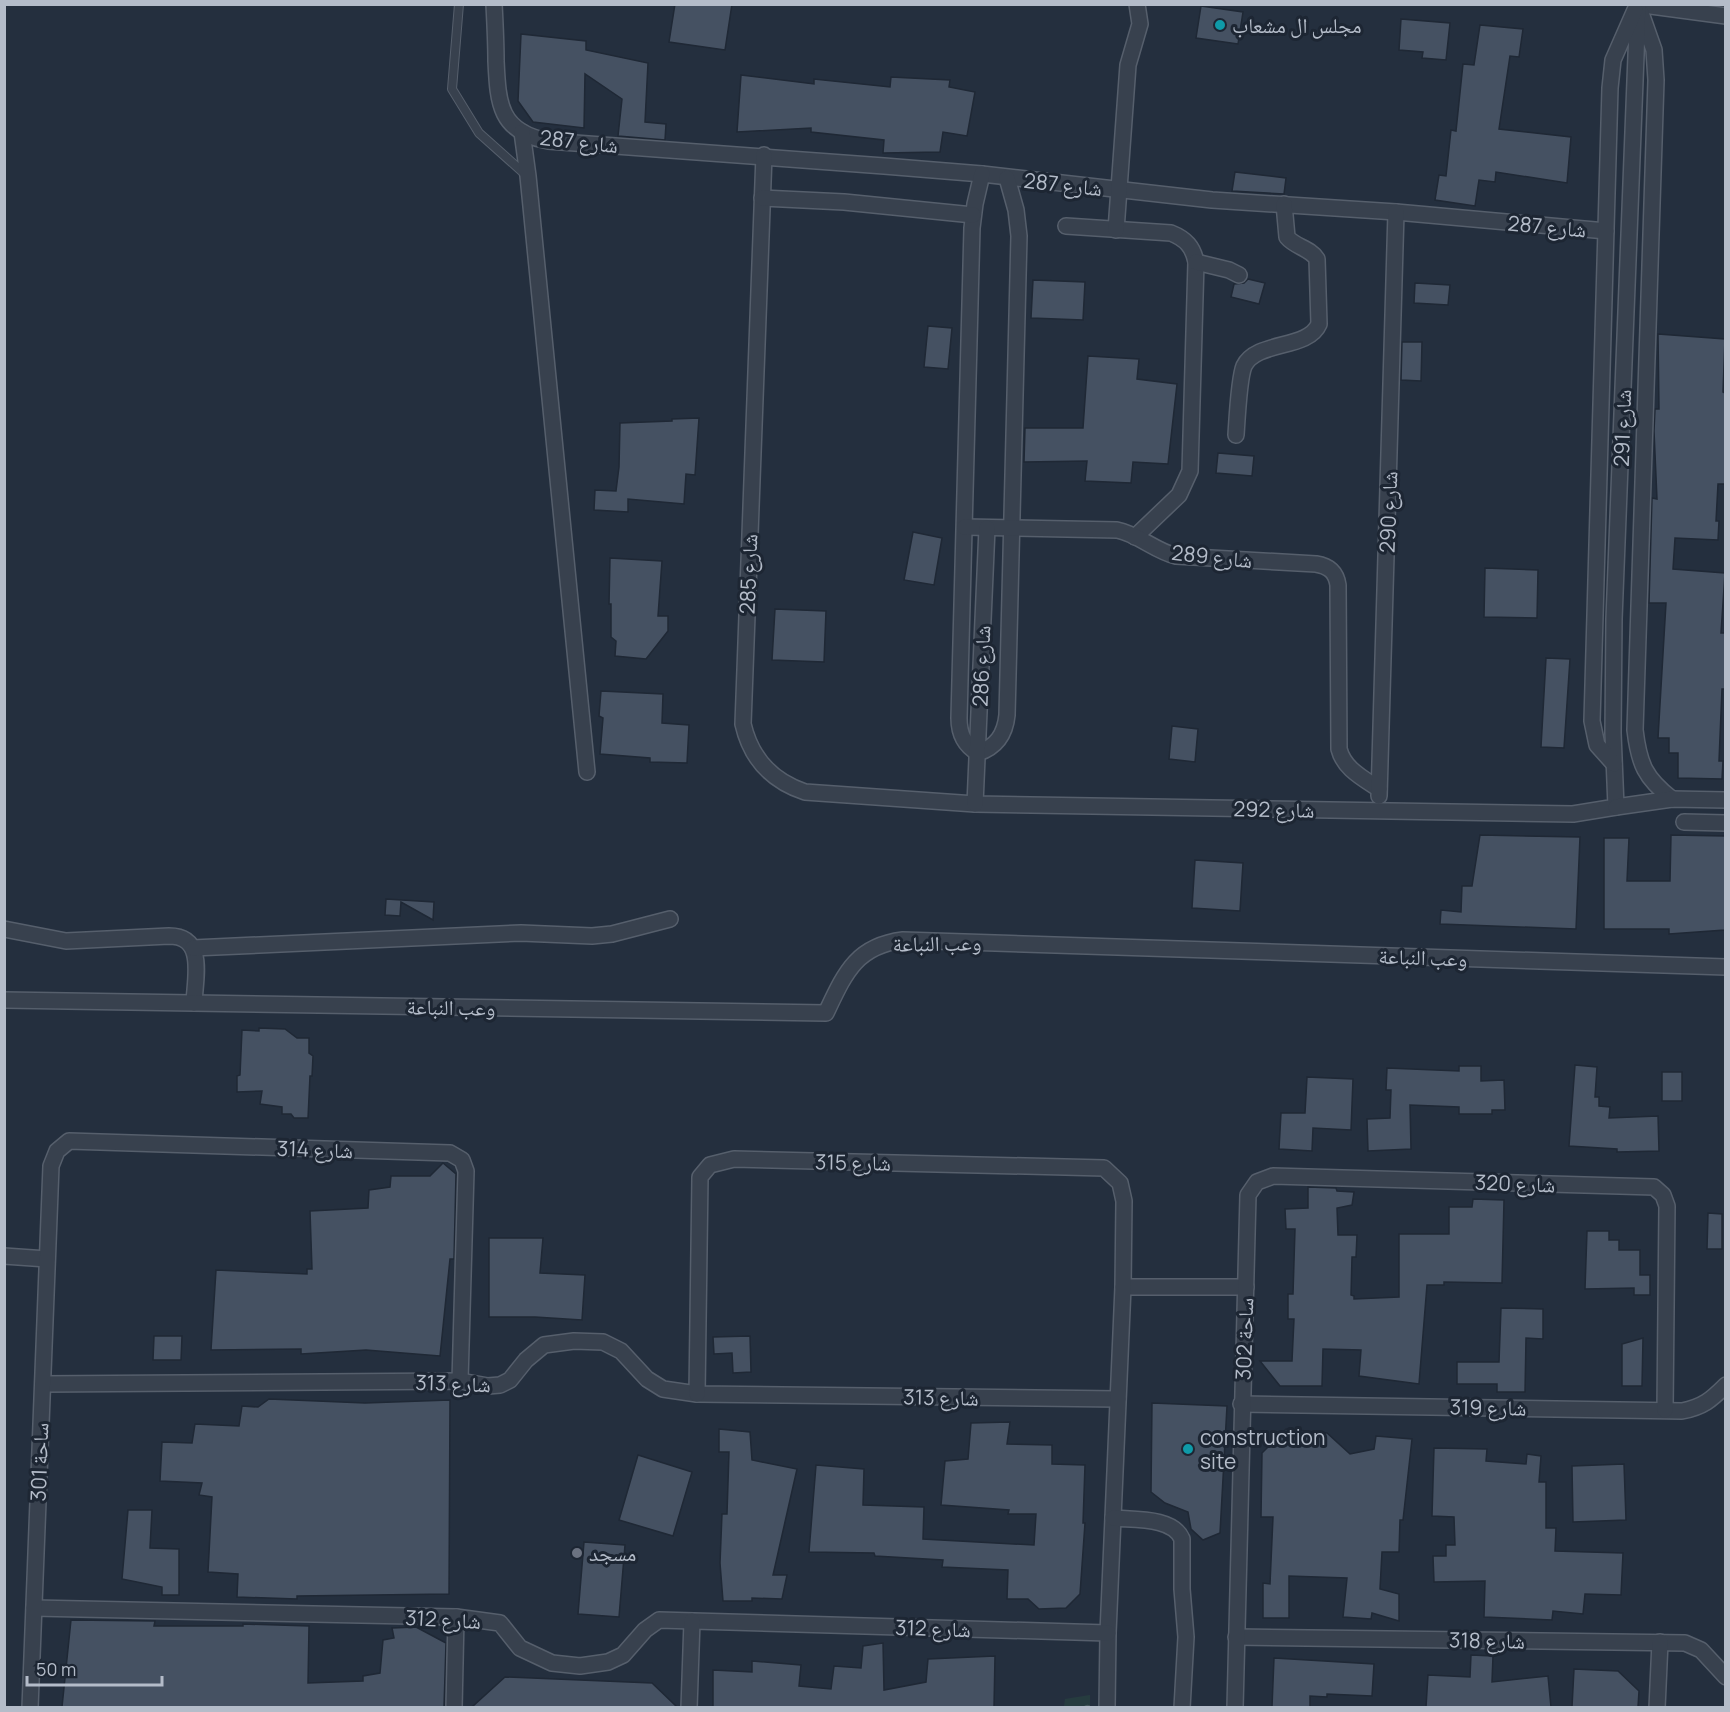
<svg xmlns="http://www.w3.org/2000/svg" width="1730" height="1712" font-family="Manrope,'Noto Naskh Arabic',sans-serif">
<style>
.forest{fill:url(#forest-crowns)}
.building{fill:#455162;stroke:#1f2835;stroke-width:1.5}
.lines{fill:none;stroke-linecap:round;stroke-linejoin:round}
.lane-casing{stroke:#565f6c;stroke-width:10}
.street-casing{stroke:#565f6c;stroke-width:18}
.lane{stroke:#38414e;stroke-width:8}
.street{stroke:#38414e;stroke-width:15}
.culture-dot{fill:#0f9aa8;stroke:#1d2633;stroke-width:2}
.worship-dot{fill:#6b7280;stroke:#1d2633;stroke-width:2}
.labels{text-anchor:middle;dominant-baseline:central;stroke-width:6;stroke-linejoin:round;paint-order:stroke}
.poi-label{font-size:21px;fill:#b4bcc9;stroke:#1d2633;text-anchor:start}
.street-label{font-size:21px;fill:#b4bcc9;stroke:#1d2633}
</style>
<defs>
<pattern id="forest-crowns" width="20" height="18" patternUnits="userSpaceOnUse" patternTransform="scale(1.5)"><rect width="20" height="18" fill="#263c3f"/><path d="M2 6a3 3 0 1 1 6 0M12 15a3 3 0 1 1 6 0" fill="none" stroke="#435659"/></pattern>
</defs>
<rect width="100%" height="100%" fill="#242f3e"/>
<polygon class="forest" points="1090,1695 1090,1707 1064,1707 1065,1699"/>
<g class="building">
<polygon points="675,4 732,4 725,50 669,42"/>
<polygon points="1201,6 1243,12 1238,44 1196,38"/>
<polygon points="1401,19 1450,23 1446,60 1422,58 1423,52 1399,50"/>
<polygon points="1480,25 1523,29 1519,57 1510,56 1499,129 1571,137 1567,183 1496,172 1495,182 1479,180 1475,206 1435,200 1439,175 1446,176 1451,130 1456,131 1463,64 1474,65"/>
<polygon points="521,34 586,41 586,50 648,63 645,122 666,124 665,140 618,136 622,99 585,74 584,128 533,122 518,101"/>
<polygon points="741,75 814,84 814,79 890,87 891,77 950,80 949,87 975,92 967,136 943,132 940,152 883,153 884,140 811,132 811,128 737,132"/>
<polygon points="1235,172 1286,178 1284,194 1232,191"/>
<polygon points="1248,279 1265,283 1259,304 1231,297 1234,284 1244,283"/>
<polygon points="1033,280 1085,282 1083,320 1031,318"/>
<polygon points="1415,283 1450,285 1448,305 1414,303"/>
<polygon points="928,326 952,328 948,369 924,367"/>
<polygon points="1658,334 1725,339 1723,392 1725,393 1725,484 1718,484 1716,521 1719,521 1718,540 1675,538 1673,569 1725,573 1721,633 1725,633 1725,689 1722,689 1719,761 1723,761 1722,779 1678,778 1678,753 1669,753 1669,738 1658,738 1666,603 1649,603 1652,498 1657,499 1654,431 1655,409 1659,409"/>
<polygon points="1402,342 1422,342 1421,381 1401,380"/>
<polygon points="1088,356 1139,359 1137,379 1177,384 1168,464 1133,462 1131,483 1085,481 1087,461 1024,462 1025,428 1083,428"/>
<polygon points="699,418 695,475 686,474 684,504 628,499 628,512 594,510 595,490 616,491 619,467 620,423 672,421 672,419"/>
<polygon points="1218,453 1254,456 1252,476 1216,473"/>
<polygon points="913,532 942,538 934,585 904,580"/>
<polygon points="610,558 662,561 658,616 668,616 668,631 646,659 615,656 616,641 611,637 611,604 609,604"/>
<polygon points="1485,568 1538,570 1537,618 1484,617"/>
<polygon points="775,609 826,611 824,662 772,660"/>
<polygon points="1546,658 1570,659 1564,748 1541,747"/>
<polygon points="601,691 663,694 662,723 689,725 687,763 650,762 650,758 600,754 603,718 599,716"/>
<polygon points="1172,726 1198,729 1195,762 1169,759"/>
<polygon points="1480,835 1580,837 1576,929 1440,924 1441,910 1461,912 1462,886 1472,886"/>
<polygon points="1671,835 1725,836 1725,930 1669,934 1669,929 1604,929 1604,838 1629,838 1627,881 1670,881"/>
<polygon points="1195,860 1243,863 1240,911 1192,908"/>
<polygon points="386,899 434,902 433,920 401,902 400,916 385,915"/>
<polygon points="259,1028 285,1029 297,1038 309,1038 309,1053 313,1056 312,1076 310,1076 308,1118 294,1118 291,1114 282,1114 282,1107 260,1104 262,1091 237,1092 237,1076 240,1075 242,1030 259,1031"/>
<polygon points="1575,1065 1597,1067 1595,1097 1599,1097 1599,1106 1610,1107 1609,1118 1658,1116 1659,1151 1617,1152 1617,1149 1569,1146"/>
<polygon points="1459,1066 1481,1066 1481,1081 1504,1080 1505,1110 1492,1110 1492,1114 1459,1114 1459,1107 1410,1105 1411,1149 1368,1151 1367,1119 1390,1118 1391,1090 1386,1090 1387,1068 1459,1071"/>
<rect x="1662" y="1072" width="20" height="29"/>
<polygon points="1307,1077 1353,1079 1351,1130 1313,1128 1312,1151 1279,1149 1281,1113 1305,1113"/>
<polygon points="443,1163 456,1174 454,1259 450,1259 440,1356 366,1350 301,1354 301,1349 211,1350 216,1270 307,1274 307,1269 312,1269 310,1211 368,1208 369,1190 390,1187 391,1176 430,1176"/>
<polygon points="1308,1187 1336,1188 1337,1191 1354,1192 1352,1205 1337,1208 1338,1235 1357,1235 1356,1257 1352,1257 1351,1295 1354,1296 1354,1299 1399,1297 1399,1234 1449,1234 1449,1207 1472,1207 1473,1199 1504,1200 1502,1283 1444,1282 1444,1285 1427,1285 1419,1384 1359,1376 1361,1350 1323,1349 1322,1386 1280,1386 1260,1361 1292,1361 1294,1319 1288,1319 1288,1294 1293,1294 1295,1229 1286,1229 1285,1209 1308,1208"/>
<polygon points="1708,1213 1722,1214 1722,1249 1707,1249"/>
<polygon points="1587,1231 1609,1231 1609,1240 1619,1240 1619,1250 1640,1250 1640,1275 1650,1275 1650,1295 1634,1295 1634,1288 1585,1289"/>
<polygon points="489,1238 543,1238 540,1273 585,1275 582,1320 535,1317 489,1317"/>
<polygon points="1501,1308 1543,1309 1543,1339 1526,1338 1525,1392 1497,1392 1497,1384 1457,1384 1457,1362 1499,1362"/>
<polygon points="154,1336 182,1336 181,1360 153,1360"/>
<polygon points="750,1336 751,1372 733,1373 732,1353 714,1354 713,1337"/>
<polygon points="1643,1338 1642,1386 1622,1386 1622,1344"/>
<polygon points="269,1399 365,1403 450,1400 449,1594 297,1596 297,1599 237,1597 238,1574 208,1572 212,1497 199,1495 202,1483 160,1481 162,1442 192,1443 195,1424 239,1426 242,1406 258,1407"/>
<polygon points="1152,1403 1227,1406 1220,1533 1203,1540 1191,1529 1188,1512 1165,1503 1151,1492"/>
<polygon points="1010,1422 1007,1444 1052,1445 1052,1464 1085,1465 1083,1523 1085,1523 1080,1594 1066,1608 1039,1609 1028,1599 1007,1599 1008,1570 942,1567 943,1560 875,1556 874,1553 809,1552 816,1465 864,1469 863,1505 924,1507 923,1539 1034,1545 1036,1514 1008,1514 1009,1510 941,1505 945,1461 968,1459 971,1423"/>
<polygon points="719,1429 750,1432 752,1460 797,1469 773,1575 787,1575 782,1599 752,1598 752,1601 723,1601 720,1563 722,1514 727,1514 729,1452 719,1452"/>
<polygon points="1286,1429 1327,1433 1350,1454 1374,1449 1376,1436 1412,1439 1403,1520 1400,1520 1399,1552 1382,1552 1380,1589 1399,1594 1399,1621 1372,1613 1371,1619 1343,1617 1347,1578 1289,1576 1289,1618 1263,1618 1263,1583 1270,1584 1273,1517 1261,1517 1262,1453"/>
<polygon points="1434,1448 1487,1449 1486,1461 1526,1464 1527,1454 1541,1456 1539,1482 1546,1482 1546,1528 1556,1528 1555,1551 1623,1553 1621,1595 1585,1594 1583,1614 1553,1611 1552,1620 1484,1617 1485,1581 1434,1582 1433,1556 1446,1556 1446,1545 1455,1545 1454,1517 1432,1516"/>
<polygon points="638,1455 692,1472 673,1536 619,1520"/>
<polygon points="1624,1464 1626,1520 1573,1522 1572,1466"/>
<polygon points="128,1510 152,1510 150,1548 179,1549 179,1595 162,1595 162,1587 122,1579"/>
<polygon points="584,1542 625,1545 619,1617 578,1614"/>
<polygon points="71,1620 155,1621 154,1626 243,1626 243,1624 309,1626 308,1683 363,1681 363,1676 380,1673 383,1640 394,1638 392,1628 416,1627 446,1643 444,1707 62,1707"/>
<polygon points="883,1643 884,1690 926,1682 928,1659 995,1656 994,1707 713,1707 713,1670 752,1672 752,1661 801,1665 799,1686 831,1689 834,1666 861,1668 863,1646"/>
<polygon points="1471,1655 1493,1656 1492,1682 1548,1676 1551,1707 1426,1707 1428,1675 1470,1677"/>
<polygon points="1274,1658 1374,1664 1372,1696 1327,1694 1327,1697 1310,1696 1310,1707 1272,1707"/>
<polygon points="1574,1669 1618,1671 1639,1691 1638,1707 1572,1707"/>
<polygon points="505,1677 652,1683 677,1707 472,1707"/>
</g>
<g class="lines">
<defs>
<polyline id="lane" points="459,4 452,89 479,133 526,175"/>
<g id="street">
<path d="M494,4C495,23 496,42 496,61C498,103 499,132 548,141L884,166L982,174L1212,200L1396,212L1606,231"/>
<polyline points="1636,4 1726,16"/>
<path d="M1641,13L1654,50L1656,80L1635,730C1639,764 1645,778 1672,799"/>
<polyline points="522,132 528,176 587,772"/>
<path d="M764,155L743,724C751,759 772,781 805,792L975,804L1573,814L1616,807L1613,733L1614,619L1638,4"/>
<path d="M982,174L975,204L972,228L959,718C959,734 964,745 978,753C996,747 1005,735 1007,715L1019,236L1016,210L1007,178"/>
<polyline points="762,198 844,202 973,215"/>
<path d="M1066,226L1171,233C1186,239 1193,247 1196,262L1190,471L1179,495L1135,537"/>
<polyline points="1116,230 1128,65 1140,24 1137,4"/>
<polyline points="1196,262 1229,270 1239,275"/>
<path d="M1236,435C1237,420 1239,378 1244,366C1257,340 1308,350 1319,324L1317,259C1310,248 1295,247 1287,237L1284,204"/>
<path d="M965,527L1117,530C1138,534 1155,551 1176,556L1316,564C1329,566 1336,572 1338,585L1339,749C1344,769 1363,778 1379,789"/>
<polyline points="1614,764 1597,745 1592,721 1610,88 1613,60 1635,10"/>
<polyline points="1379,796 1396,212"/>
<polyline points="975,804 987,528"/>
<polyline points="1616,807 1672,799 1726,800"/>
<polyline points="1684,822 1726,823"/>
<path d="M4,929L66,941L169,936C206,936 195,978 194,1003"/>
<polyline points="193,948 521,933 592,936 612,934 670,919"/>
<path d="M4,1000L826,1013C845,973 856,946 903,940L1726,967"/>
<polyline points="4,1256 47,1259"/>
<polyline points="1123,1287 1246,1287"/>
<polyline points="43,1384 460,1381 488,1386 500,1385 510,1380 526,1360 544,1345 574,1341 603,1342 621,1351 647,1379 663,1389 697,1394 1118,1399"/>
<polyline points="697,1394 700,1177 710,1165 734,1159 1104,1168 1120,1183 1124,1201 1123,1287 1108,1633 1107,1708"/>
<path d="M1241,1404L1682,1411C1703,1407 1711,1400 1726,1385"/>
<path d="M1113,1518C1134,1520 1173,1517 1182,1539V1589L1186,1637L1182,1708"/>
<polyline points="34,1608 456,1617 500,1623 520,1648 552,1663 580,1666 608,1662 623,1655 645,1630 659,1620 1108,1633"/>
<polyline points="1236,1637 1685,1643 1701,1650 1726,1677"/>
<polyline points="30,1708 51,1166 57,1151 69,1141 450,1153 462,1160 466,1171 460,1381"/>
<polyline points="454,1708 456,1617"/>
<polyline points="689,1708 692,1621"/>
<polyline points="1235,1708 1248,1195 1257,1182 1273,1176 1654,1187 1663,1195 1667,1206 1665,1410"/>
<polyline points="1657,1708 1660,1642"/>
</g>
</defs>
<use href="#lane" class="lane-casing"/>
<use href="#street" class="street-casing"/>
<use href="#lane" class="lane"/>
<use href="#street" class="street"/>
</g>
<g class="culture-dot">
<circle cx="1220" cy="25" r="6"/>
<circle cx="1188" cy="1449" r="6"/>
</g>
<circle class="worship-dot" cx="577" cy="1553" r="6"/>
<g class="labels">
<g class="poi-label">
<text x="1232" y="25">مجلس ال مشعاب</text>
<text x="1200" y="1437">construction<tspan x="1200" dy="24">site</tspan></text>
<text x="589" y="1553">مسجد</text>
</g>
<g class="street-label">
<text transform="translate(579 141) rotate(6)">شارع 287</text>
<text transform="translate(1063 184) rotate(6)">شارع 287</text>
<text transform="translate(1547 226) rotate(5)">شارع 287</text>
<text transform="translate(1622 428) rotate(-88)">شارع 291</text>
<text transform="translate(1388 512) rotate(-88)">شارع 290</text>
<text transform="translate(1212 556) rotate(6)">شارع 289</text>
<text transform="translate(748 574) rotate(-88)">شارع 285</text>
<text transform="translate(981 666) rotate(-88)">شارع 286</text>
<text transform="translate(1274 809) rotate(1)">شارع 292</text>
<text transform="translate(937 943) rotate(-1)">وعب النباعة</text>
<text transform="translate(1423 957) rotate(2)">وعب النباعة</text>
<text transform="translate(451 1007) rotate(1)">وعب النباعة</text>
<text transform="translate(315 1149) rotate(2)">شارع 314</text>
<text transform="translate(853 1162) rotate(1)">شارع 315</text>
<text transform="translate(1515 1183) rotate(2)">شارع 320</text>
<text transform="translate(1244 1339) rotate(-88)">ساحة 302</text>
<text transform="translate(453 1383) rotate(2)">شارع 313</text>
<text transform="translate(941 1397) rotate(1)">شارع 313</text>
<text transform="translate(1488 1407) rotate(1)">شارع 319</text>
<text transform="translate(39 1462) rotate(-88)">ساحة 301</text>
<text transform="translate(443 1619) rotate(3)">شارع 312</text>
<text transform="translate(933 1628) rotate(2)">شارع 312</text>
<text transform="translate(1487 1640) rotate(1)">شارع 318</text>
</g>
</g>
<rect width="1730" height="1712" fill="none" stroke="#b4bcc9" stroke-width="12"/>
<path d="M27 1676v9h135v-9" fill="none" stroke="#b4bcc9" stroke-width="3"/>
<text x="36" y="1676" font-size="18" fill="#b4bcc9" stroke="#1d2633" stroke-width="4.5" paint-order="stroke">50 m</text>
</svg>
